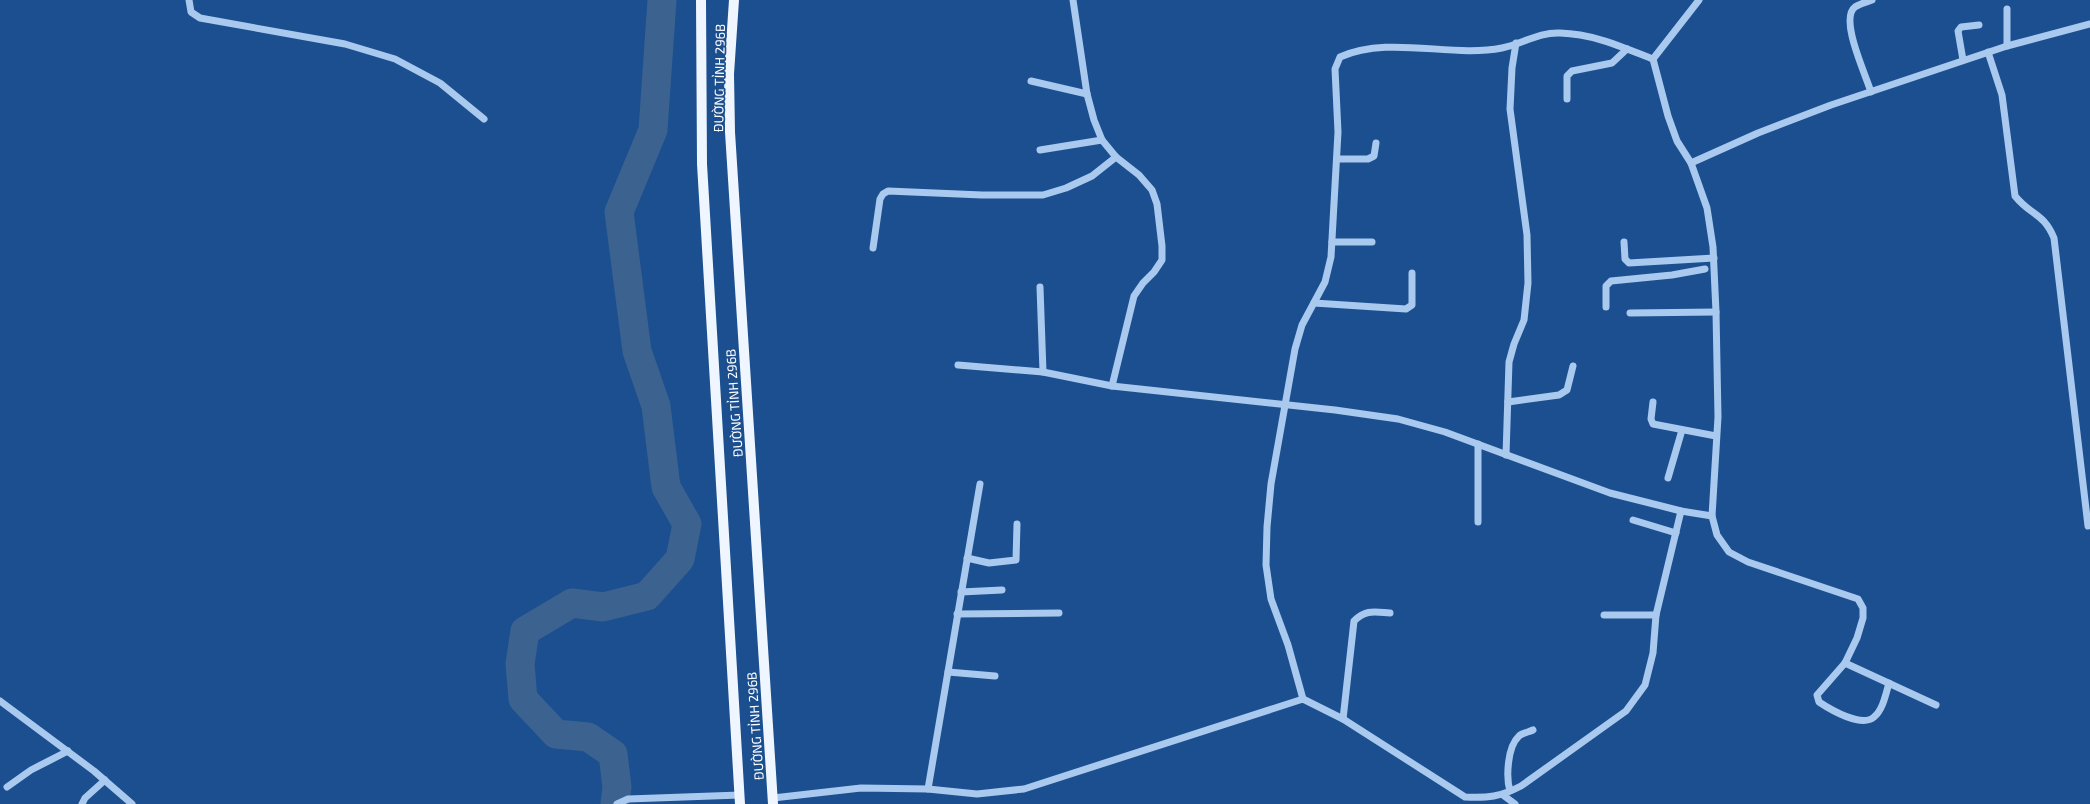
<svg xmlns="http://www.w3.org/2000/svg" width="2090" height="804" font-family="'Exo 2',sans-serif">
<style>
.lines{fill:none;stroke-linecap:round;stroke-linejoin:round}
.river{stroke:#3c6290;stroke-width:29}
.minor{stroke:#a9c9ee;stroke-width:7}
.major{stroke:#f0f6ff;stroke-width:10}
.labels{text-anchor:middle;dominant-baseline:central;stroke-width:3.5;stroke-linejoin:round;paint-order:stroke}
.street-label{font-size:13px;fill:#fff;stroke:#1b4f8f}
</style>
<rect width="100%" height="100%" fill="#1b4f8f"/>
<g class="lines">
<polyline class="river" points="615,804 617,787 613,754 588,737 556,734 523,699 520,664 525,631 572,603 603,607 647,596 680,559 687,524 666,487 656,406 637,351 619,212 653,130 662,0"/>
<g class="minor">
<polyline points="189,0 191,12 200,18 345,44 395,59 440,83 484,119"/>
<polyline points="1073,0 1087,94 1094,120 1102,140 1116,157 1139,175 1152,190 1157,204 1162,246 1162,260 1154,272 1143,283 1134,296 1112,386"/>
<path d="M1699,0L1653,59L1668,116L1677,141L1691,163L1707,208L1713,247L1716,312L1718,417L1712,516L1717,535L1729,552L1748,562L1858,599L1863,608V618L1857,638L1845,663L1817,695L1819,702C1831,710 1862,728 1874,717C1883,710 1886,693 1889,683"/>
<polyline points="2007,9 2007,46"/>
<path d="M1988,52L2002,95L2015,196C2031,216 2043,212 2054,238L2088,526"/>
<polyline points="1963,60 1958,31 1961,27 1979,25"/>
<polyline points="1031,81 1087,94"/>
<path d="M1871,92C1866,75 1839,19 1855,7C1859,4 1867,2 1872,0"/>
<polyline points="1567,99 1567,76 1572,71 1612,63 1627,49"/>
<polyline points="1040,150 1102,140"/>
<polyline points="1337,159 1368,159 1374,156 1376,143"/>
<polyline points="1691,163 1758,133 1831,105 2007,46 2090,24"/>
<polyline points="1332,242 1372,242"/>
<polyline points="1624,242 1625,259 1629,263 1714,258"/>
<polyline points="873,248 880,199 883,194 888,191 982,195 1043,195 1066,188 1092,176 1116,157"/>
<polyline points="1040,287 1043,372"/>
<polyline points="1314,303 1406,309 1412,305 1412,273"/>
<polyline points="1606,307 1606,286 1611,281 1672,275 1705,269"/>
<polyline points="1630,313 1716,312"/>
<polyline points="958,365 1043,372 1112,386 1335,410 1398,419 1445,432 1610,493 1681,511 1712,516"/>
<polyline points="1508,402 1559,395 1567,390 1573,366"/>
<polyline points="1653,402 1651,419 1653,424 1716,436"/>
<polyline points="1478,444 1478,522"/>
<polyline points="1506,455 1509,362 1514,344 1524,320 1528,283 1527,235 1510,109 1512,68 1516,43"/>
<polyline points="1668,478 1682,430"/>
<path d="M980,484L928,789L977,794L1024,789L1303,699L1343,719L1465,797C1488,798 1500,797 1521,786L1626,711L1645,685L1653,653L1656,615L1681,511"/>
<polyline points="1633,520 1676,533"/>
<polyline points="967,558 989,563 1016,560 1017,524"/>
<polyline points="961,592 1002,590"/>
<polyline points="957,614 1059,613"/>
<polyline points="1604,615 1656,615"/>
<polyline points="1845,663 1936,705"/>
<polyline points="948,672 995,676"/>
<path d="M1303,699L1288,645L1271,599L1266,565L1267,527L1271,484L1295,349L1302,325L1325,282L1331,257L1338,132L1335,69L1340,57C1390,35 1450,58 1502,48C1522,44 1539,32 1560,33C1594,34 1622,47 1653,59"/>
<polyline points="0,701 94,771 132,804"/>
<path d="M1343,719L1354,621C1366,609 1375,612 1390,613"/>
<polyline points="7,787 31,770 68,751"/>
<path d="M1510,791C1506,778 1507,747 1519,736C1522,733 1529,732 1533,730"/>
<polyline points="1503,795 1515,804"/>
<polyline points="773,798 861,788 928,789"/>
<polyline points="82,804 85,798 105,780"/>
<polyline points="617,804 628,799 740,795"/>
</g>
<g class="major">
<polyline points="701,0 702,164 740,804"/>
<polyline points="734,0 729,74 730,132 773,804"/>
</g>
</g>
<g class="labels">
<g class="street-label">
<text transform="translate(719 78) rotate(-89)">ĐƯỜNG TỈNH 296B</text>
<text transform="translate(734 403) rotate(-94)">ĐƯỜNG TỈNH 296B</text>
<text transform="translate(755 726) rotate(-94)">ĐƯỜNG TỈNH 296B</text>
</g>
</g>
</svg>
